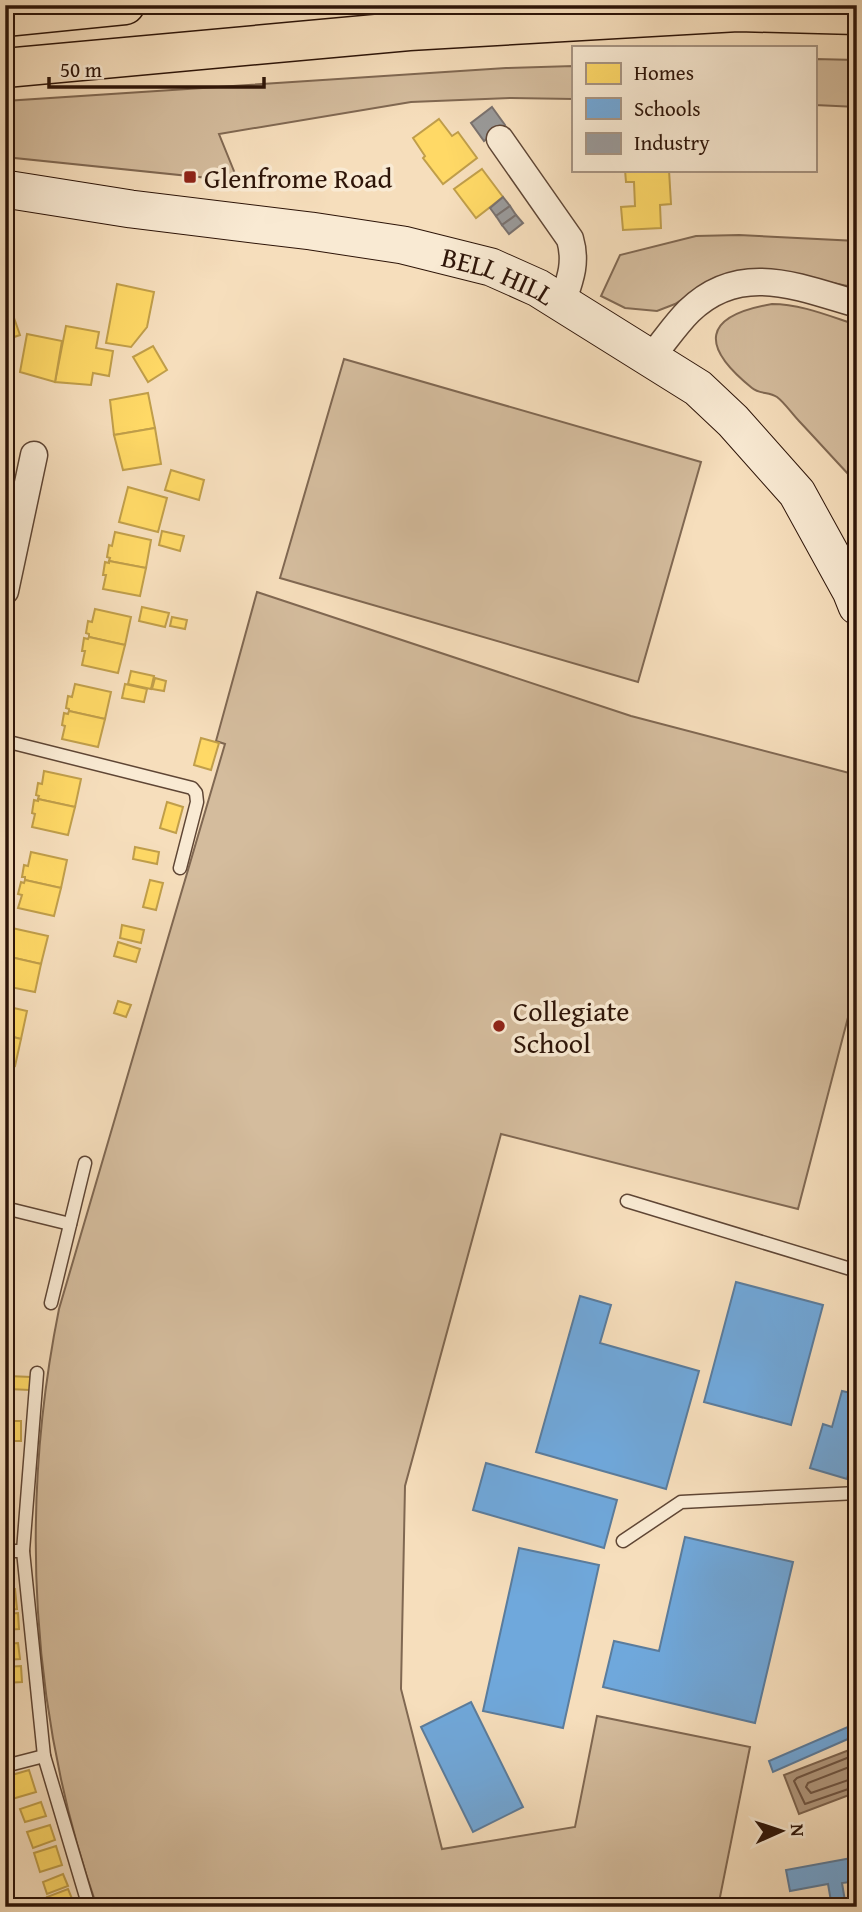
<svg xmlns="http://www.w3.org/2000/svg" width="862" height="1912" font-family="'Gentium Book Plus',serif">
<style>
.green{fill:#d4bc9d;stroke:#806852;stroke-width:2}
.water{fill:#b2997f;stroke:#7d644f;stroke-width:2}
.homes{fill:#ffd966;stroke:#c09e4a;stroke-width:2}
.schools{fill:#6fa8dc;stroke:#5b7c9c;stroke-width:2}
.industry{fill:#999;stroke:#79716e;stroke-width:2}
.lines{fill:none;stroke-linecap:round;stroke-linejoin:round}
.shore{stroke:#705644;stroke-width:2}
.service-casing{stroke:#5f4635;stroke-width:15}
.minor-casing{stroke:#5f4635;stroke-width:29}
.secondary-casing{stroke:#2d1408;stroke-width:39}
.motorway-casing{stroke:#2d1408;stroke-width:41}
.service{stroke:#f9ead3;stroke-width:12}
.minor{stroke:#f9ead3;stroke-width:26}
.secondary{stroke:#f9ead3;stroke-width:37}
.motorway{stroke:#f6debc;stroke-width:38}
.poi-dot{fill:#8f2418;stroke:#f9ead3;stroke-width:2.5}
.labels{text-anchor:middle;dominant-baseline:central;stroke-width:7;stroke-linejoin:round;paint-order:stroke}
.poi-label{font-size:28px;fill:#2d1408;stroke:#f9ead3;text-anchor:start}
.street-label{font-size:28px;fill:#2d1408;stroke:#f9ead3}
</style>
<rect width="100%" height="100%" fill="#f6debc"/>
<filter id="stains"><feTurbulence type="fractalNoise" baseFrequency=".00286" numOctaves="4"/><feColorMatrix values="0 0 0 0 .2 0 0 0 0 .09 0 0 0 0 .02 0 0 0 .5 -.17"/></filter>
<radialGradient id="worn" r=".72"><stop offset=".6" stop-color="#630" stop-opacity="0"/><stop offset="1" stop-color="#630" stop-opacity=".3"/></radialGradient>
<g class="green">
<polygon points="815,59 857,60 857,107 815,105"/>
<polygon points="573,66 573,99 511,98 411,102 219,134 238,181 5,157 5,101 506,68"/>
<polygon points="739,235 857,241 857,288 781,272 697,290 675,304 657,311 625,308 601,296 620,255 696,236"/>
<path d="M772,304C801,304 829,316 857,325V506L851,497L850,476C833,458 816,439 799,421C792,414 785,403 777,397C769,392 759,394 752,388C700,346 702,316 772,304Z"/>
<polygon points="344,359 701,462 638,682 280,578"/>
<path d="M257,592L631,716L857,775V983L798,1209L501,1134L405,1486L401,1689L442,1849L575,1827L597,1716L750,1747L718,1907H97C30,1715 19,1508 59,1309L225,744L216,741Z"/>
</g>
<polygon class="water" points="857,1747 857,1792 799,1814 784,1775"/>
<g class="homes">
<polygon points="439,119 452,136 458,132 477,158 443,184 423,158 425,156 413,138"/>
<polygon points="482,169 503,197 476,218 454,189"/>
<polygon points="625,170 669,170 671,204 660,205 661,228 623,230 621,207 635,206 634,182 626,182"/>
<polygon points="117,284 154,292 147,327 131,347 106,343"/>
<polygon points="13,315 20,335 5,340 5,318"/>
<polygon points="66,326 99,332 96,348 113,351 109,376 93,373 91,385 55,382"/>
<polygon points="27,334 62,341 55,382 20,372"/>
<polygon points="153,346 167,370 148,382 133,357"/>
<polygon points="148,393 155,428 114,435 110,400"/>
<polygon points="155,428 161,464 123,470 114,435"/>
<polygon points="171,470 204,480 199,500 165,490"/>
<polygon points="128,487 167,498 158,532 119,522"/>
<polygon points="162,531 184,536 180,551 159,545"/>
<polygon points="115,532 151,540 146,568 109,561 110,558 107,557 109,545 112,546"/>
<polygon points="109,561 146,568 140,596 103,589 106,575 103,575 105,562 109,563"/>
<polygon points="142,607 169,613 165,627 139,621"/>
<polygon points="95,609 131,617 125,645 89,637 89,634 86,633 88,621 92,622"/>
<polygon points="172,617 187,620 185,629 170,626"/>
<polygon points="89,637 125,645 118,673 82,665 85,651 82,651 84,638 88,639"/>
<polygon points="131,671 154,676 151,689 128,684"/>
<polygon points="155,678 166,681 164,691 152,689"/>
<polygon points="75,684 111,692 105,719 69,711 69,709 66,708 68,696 72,697"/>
<polygon points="125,684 147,689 144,702 122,698"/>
<polygon points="69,711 105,719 98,747 62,739 65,726 62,725 64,713 68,714"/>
<polygon points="201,738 219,743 211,770 194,765"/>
<polygon points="44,771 81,779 75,807 38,799 39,796 36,795 38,783 42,784"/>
<polygon points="38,799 75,807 68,835 32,827 35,814 32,813 34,800 38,801"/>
<polygon points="167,802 183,807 176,833 160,828"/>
<polygon points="135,847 159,852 157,864 133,859"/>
<polygon points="31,852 67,860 61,888 25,880 25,877 22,877 24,865 28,866"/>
<polygon points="25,880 61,888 54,916 18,908 22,895 18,894 21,882 24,883"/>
<polygon points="150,880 163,883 156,910 143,907"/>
<polygon points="122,925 144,930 141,943 120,938"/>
<polygon points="12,928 48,936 41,964 6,956 5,941 9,942"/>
<polygon points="118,942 140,949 136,962 114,956"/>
<polygon points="6,956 41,964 35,992 5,986"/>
<polygon points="118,1001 131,1005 126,1017 114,1013"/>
<polygon points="5,1006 27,1011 21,1039 5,1035"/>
<polygon points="5,1035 21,1039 15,1066 5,1064"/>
<polygon points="8,1376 31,1377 30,1390 8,1389"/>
<rect x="5" y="1421" width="16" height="20"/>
<polygon points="5,1589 15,1589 17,1609 5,1610"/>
<polygon points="18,1613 19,1629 5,1630 5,1614"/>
<polygon points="18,1643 20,1659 5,1660 5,1644"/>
<polygon points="21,1666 22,1682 5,1683 5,1667"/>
<polygon points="29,1770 36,1792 12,1799 5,1777"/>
<polygon points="41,1802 46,1816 25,1822 20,1809"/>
<polygon points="50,1825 55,1840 33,1848 27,1832"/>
<polygon points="56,1846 62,1865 40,1872 34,1853"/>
<polygon points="63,1874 68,1886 47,1894 43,1882"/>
<polygon points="68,1889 73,1901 51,1907 47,1897"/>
</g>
<g class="schools">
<polygon points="736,1282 823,1305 791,1425 704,1402"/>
<polygon points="580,1296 611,1305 600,1343 699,1371 666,1489 536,1452"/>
<polygon points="857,1373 857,1459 854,1469 850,1467 847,1479 810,1468 823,1424 832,1427 842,1391 851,1393"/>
<polygon points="486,1463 617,1500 604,1548 473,1510"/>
<polygon points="685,1537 793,1562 755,1723 603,1687 614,1641 659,1651"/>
<polygon points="519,1548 599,1565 563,1728 483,1711"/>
<polygon points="471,1702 523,1807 473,1832 421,1727"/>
<polygon points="857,1723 857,1735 773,1772 769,1761"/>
<polygon points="857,1857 857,1881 842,1883 846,1907 832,1907 828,1884 790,1891 786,1870"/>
</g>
<g class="industry">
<polygon points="492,107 505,125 484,141 471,123"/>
<polygon points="503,197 510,206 496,216 490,208"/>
<polygon points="510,206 516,215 502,225 496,216"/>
<polygon points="516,215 523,223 509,234 502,225"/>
</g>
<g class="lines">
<g class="shore">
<polyline points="857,1754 797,1778 794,1781 805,1804 857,1786"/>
<polyline points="857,1764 808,1783 806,1787 811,1793 857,1777"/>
</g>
<defs>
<g id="service">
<polyline points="5,741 192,788 196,793 197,802 180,868"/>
<polyline points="627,1201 857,1271"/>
<polyline points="5,1208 70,1224"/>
<polyline points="51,1303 85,1163"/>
<polyline points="37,1373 23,1551 44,1756"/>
<polyline points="623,1541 681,1502 857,1493"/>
<polyline points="5,1551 23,1551"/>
<polyline points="5,1766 44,1756 89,1907"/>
</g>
<g id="minor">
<path d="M500,139L570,239C577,263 570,280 562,303"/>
<path d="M651,357C664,342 675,325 689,311C740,261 799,287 857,304"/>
<polyline points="5,591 34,455"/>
</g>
<g id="secondary">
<path id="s1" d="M5,189L131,209L311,231L403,245L491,267L538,288L698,388L733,421L797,493L851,591L857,606"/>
</g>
<g id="motorway">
<polyline points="5,17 125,5"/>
<polyline points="5,68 409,31 738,12 857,15"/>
</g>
</defs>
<use href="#service" class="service-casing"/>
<use href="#minor" class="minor-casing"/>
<use href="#secondary" class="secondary-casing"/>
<use href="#motorway" class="motorway-casing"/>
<use href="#service" class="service"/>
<use href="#minor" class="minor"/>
<use href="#secondary" class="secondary"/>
<use href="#motorway" class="motorway"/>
</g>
<g class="poi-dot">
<rect x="183" y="170" width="14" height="14" rx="3.5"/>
<circle cx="499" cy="1026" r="7"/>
</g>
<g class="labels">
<g class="poi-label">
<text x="204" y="177">Glenfrome Road</text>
<text x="513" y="1010">Collegiate<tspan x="513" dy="32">School</tspan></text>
</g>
<g class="street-label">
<text stroke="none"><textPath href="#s1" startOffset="502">BELL HILL</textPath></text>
</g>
</g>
<rect width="862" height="1912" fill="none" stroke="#f6debc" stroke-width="28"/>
<rect x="7" y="7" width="848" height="1898" fill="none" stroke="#2d1408" stroke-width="3.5"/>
<rect x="14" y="14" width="834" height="1884" fill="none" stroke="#2d1408" stroke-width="2"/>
<rect x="572" y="46" width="245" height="126" fill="#f9ead3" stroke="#a79482" stroke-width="2"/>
<rect x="586" y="63" width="35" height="21" fill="#ffd966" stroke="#a79482" stroke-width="2"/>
<text x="634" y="80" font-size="21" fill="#2d1408">Homes</text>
<rect x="586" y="98" width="35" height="21" fill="#6fa8dc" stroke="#a79482" stroke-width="2"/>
<text x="634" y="116" font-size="21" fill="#2d1408">Schools</text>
<rect x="586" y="133" width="35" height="21" fill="#999999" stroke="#a79482" stroke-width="2"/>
<text x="634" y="150" font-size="21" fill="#2d1408">Industry</text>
<g transform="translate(781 1831) rotate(87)" stroke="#f9ead3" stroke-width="5" paint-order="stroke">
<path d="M0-5L12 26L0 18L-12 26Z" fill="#2d1408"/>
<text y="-10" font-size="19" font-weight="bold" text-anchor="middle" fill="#2d1408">N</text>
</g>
<path d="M49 77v10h215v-10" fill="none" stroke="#2d1408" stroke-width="3.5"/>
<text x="60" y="77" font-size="21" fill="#2d1408" stroke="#f9ead3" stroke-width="5" paint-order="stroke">50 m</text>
<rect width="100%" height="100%" filter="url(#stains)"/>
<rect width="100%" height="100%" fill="url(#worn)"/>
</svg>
